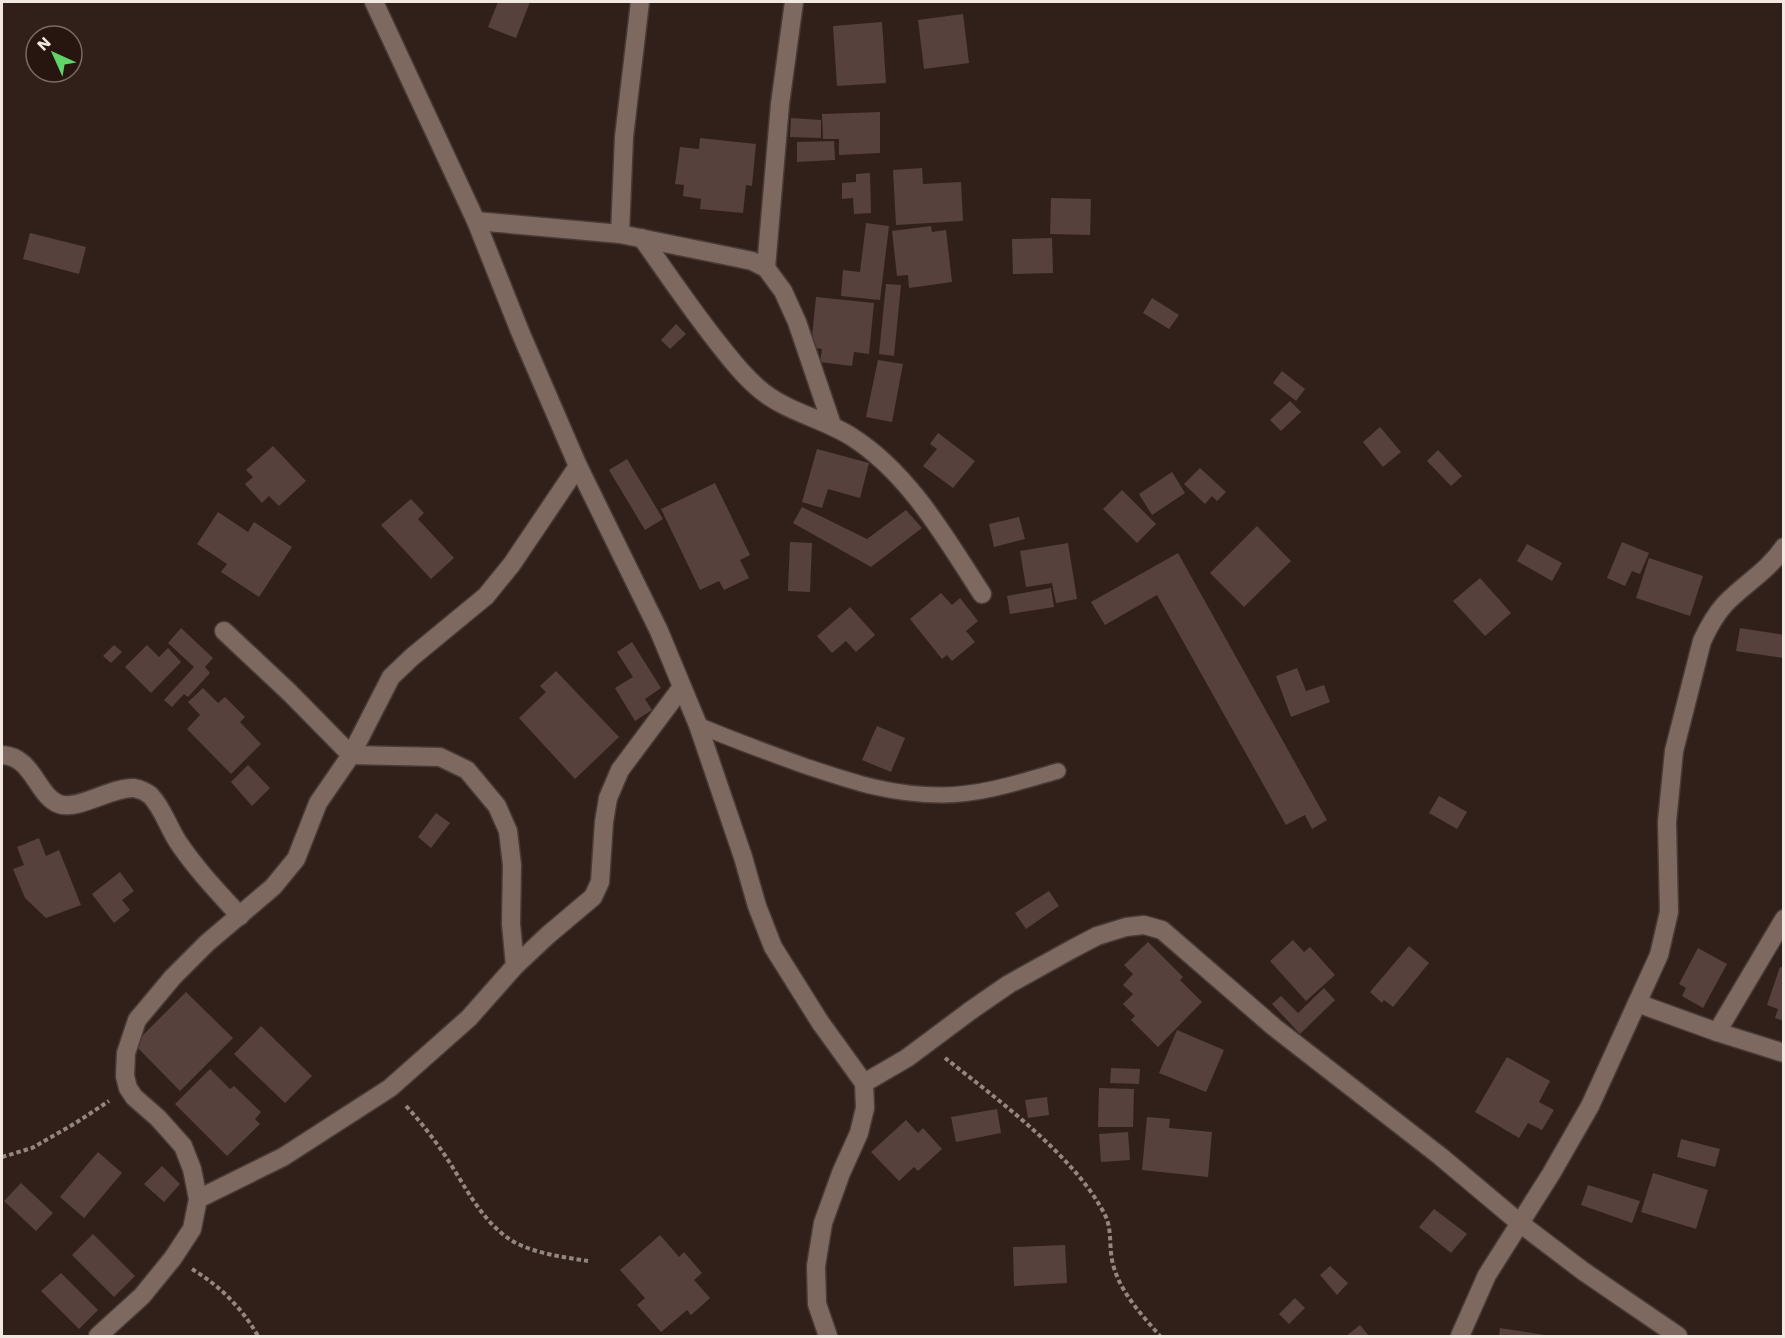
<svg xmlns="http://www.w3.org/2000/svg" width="1785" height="1338" font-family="'Work Sans',sans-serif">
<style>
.building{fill:#56413d}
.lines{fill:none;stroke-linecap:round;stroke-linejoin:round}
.lane-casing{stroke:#483a35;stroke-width:18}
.street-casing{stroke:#483a35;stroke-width:21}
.path{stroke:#93857f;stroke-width:4;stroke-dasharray:4.5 3;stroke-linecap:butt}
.lane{stroke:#7e6961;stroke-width:15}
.street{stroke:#7e6961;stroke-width:18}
</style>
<rect width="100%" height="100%" fill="#312019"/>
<g class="building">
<polygon points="498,2 530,2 516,38 488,27"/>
<polygon points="963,14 969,63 924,69 918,20"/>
<polygon points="882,22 886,83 837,86 833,26"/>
<polygon points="880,112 880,153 839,155 839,139 823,139 822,114"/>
<polygon points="791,118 821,120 821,138 790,137"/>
<polygon points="700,138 756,144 752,186 746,185 743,213 700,209 701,199 683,196 684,185 675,184 680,147 699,149"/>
<polygon points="834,141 835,160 797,162 797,142"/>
<polygon points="922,168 923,184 961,182 963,221 896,225 893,170"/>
<polygon points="870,173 871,213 854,214 853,198 842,199 842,183 856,182 856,174"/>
<polygon points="1051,198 1091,199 1090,235 1050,234"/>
<polygon points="866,223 889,226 880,300 841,296 843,270 860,272"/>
<polygon points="931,226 932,232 946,230 952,282 909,288 908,275 897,276 892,231"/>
<polygon points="30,233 86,247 79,274 23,259"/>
<polygon points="1052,238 1053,273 1013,274 1012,239"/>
<polygon points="886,284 901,285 894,356 879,354"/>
<polygon points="816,297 874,303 869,354 854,352 852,366 820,362 822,349 811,347"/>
<polygon points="1152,298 1179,315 1169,329 1143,313"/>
<polygon points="676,324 686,334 670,349 661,340"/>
<polygon points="878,360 903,364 892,422 866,417"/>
<polygon points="1282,371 1305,389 1296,401 1273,383"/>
<polygon points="1290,401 1301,412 1281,431 1270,420"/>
<polygon points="1380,427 1401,452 1383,467 1363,442"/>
<polygon points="938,433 975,461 953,488 923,466 937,449 930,444"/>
<polygon points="273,446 306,481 279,506 269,496 262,503 245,484 253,477 246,470"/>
<polygon points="817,449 869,463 860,498 828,489 822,508 802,502"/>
<polygon points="1438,450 1462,476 1451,486 1427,461"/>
<polygon points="627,459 663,519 645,530 609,470"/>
<polygon points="1200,468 1226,492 1217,501 1212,496 1205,504 1184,484"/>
<polygon points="1172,472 1185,493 1152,515 1139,494"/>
<polygon points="715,483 750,555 740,560 749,578 724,590 719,581 700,590 661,509"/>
<polygon points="1122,490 1156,524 1137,543 1103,509"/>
<polygon points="411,499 424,513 418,519 454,558 431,579 381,525"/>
<polygon points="802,507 867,539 906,510 922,528 871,567 793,523"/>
<polygon points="218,512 248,532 254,522 292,547 259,597 221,572 227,564 197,544"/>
<polygon points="1019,517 1025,539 994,547 989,524"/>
<polygon points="1257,526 1291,561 1244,607 1210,573"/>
<polygon points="790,542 812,543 810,592 788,591"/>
<polygon points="1622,542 1649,553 1640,574 1632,571 1625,586 1607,578"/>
<polygon points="1068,543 1077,599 1056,603 1052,583 1026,587 1020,551"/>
<polygon points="1527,544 1562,563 1552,581 1517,561"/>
<polygon points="1178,553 1327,820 1312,829 1305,815 1286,825 1157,595 1105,625 1091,602"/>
<polygon points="1649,558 1703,576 1690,616 1636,598"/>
<polygon points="1480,578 1511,613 1485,636 1453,601"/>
<polygon points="1051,588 1054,607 1010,614 1007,596"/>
<polygon points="941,593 952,605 960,598 978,621 966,631 975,642 952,661 947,655 942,659 910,619"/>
<polygon points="850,607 875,635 856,652 846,641 832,653 817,636"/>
<polygon points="181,628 213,658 205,667 210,673 188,697 184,694 172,707 164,700 194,667 168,643"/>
<polygon points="1740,628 1784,635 1784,658 1736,651"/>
<polygon points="632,642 661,688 645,699 652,710 635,721 615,688 633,677 617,652"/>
<polygon points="114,645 122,652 111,663 103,656"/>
<polygon points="147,645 159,657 168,648 181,662 151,693 125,667"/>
<polygon points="1297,668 1306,691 1324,685 1330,702 1291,717 1276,676"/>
<polygon points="556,671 619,737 575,779 519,718 546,692 540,686"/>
<polygon points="203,688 218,703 225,697 245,717 240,722 261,744 231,774 187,729 200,715 188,702"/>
<polygon points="877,726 905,738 891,772 862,760"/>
<polygon points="248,765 270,788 252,806 231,782"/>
<polygon points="1439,796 1467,812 1457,829 1429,813"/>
<polygon points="436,813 450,823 431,848 418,837"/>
<polygon points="39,838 46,856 59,850 81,905 46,918 25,898 13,869 24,865 17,847"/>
<polygon points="120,872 134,891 122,900 130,910 114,923 92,894"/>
<polygon points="1049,891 1059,906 1026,929 1015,913"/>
<polygon points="1293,940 1304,952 1310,947 1335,975 1306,1001 1270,961"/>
<polygon points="1148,942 1183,977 1180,980 1202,1002 1158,1047 1131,1020 1135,1016 1123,1004 1133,994 1123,985 1133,974 1124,965"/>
<polygon points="1409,946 1429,963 1393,1007 1384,1000 1382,1003 1370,992"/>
<polygon points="1698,948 1727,964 1703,1008 1682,996 1686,988 1679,984"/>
<polygon points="1780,967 1784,968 1784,1021 1775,1018 1778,1009 1767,1005"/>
<polygon points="1324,988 1335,1000 1300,1034 1272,1004 1281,996 1298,1013"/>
<polygon points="186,992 233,1038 180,1091 134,1044"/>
<polygon points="261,1026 312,1076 285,1103 234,1054"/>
<polygon points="1177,1030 1224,1050 1206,1092 1159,1073"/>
<polygon points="1507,1057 1550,1081 1539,1102 1554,1110 1542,1130 1528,1123 1519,1138 1475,1112"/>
<polygon points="1111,1068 1140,1069 1139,1084 1110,1083"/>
<polygon points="210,1069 230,1089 234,1086 261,1112 255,1119 260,1124 227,1156 175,1104"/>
<polygon points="1099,1088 1134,1089 1133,1127 1098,1127"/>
<polygon points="1047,1097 1049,1115 1028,1118 1025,1100"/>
<polygon points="997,1109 1001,1133 956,1142 951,1117"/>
<polygon points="1147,1117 1170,1119 1169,1128 1212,1132 1208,1177 1142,1170"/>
<polygon points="906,1120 918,1133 923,1128 942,1149 918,1171 914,1167 899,1181 871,1152"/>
<polygon points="1128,1132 1130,1160 1101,1162 1099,1134"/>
<polygon points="1681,1139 1720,1149 1715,1167 1677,1157"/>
<polygon points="98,1152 122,1173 84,1218 60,1197"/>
<polygon points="162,1166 180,1184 164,1202 144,1184"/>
<polygon points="1653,1173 1708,1190 1696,1229 1641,1212"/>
<polygon points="21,1183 53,1213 36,1231 4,1201"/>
<polygon points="1588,1185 1640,1201 1632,1223 1581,1205"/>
<polygon points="1434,1209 1467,1234 1451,1253 1419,1227"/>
<polygon points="93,1234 135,1276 114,1297 72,1255"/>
<polygon points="660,1235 679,1257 684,1252 702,1273 694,1280 710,1298 691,1315 687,1310 661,1332 637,1305 645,1298 620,1270"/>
<polygon points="1065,1245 1067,1283 1014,1286 1013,1247"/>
<polygon points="1330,1266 1348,1283 1337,1295 1320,1275"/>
<polygon points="61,1273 98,1310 79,1329 41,1291"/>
<polygon points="1295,1298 1305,1308 1289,1324 1279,1314"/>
<polygon points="1360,1325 1369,1336 1346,1336"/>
<polygon points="1500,1328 1545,1335 1545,1336 1499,1336"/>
</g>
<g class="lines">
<defs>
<path id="lane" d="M698,725C733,740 769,753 805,766C853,782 890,795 942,795C981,795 1020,782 1058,771"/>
<g id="street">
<polyline points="374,2 476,221 521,334 578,466 659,631 698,725 743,857 757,906 773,947 820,1022 864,1083 865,1108 859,1133 841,1173 823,1223 816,1266 817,1304 828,1336"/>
<polyline points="476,221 620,234 738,258 752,261 766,268 783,291 797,322 832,425"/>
<polyline points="620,234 624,137 640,2"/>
<path d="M642,238C666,272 689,306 714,338C729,357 744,377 763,392C790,413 824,419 852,437C910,474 946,539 982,594"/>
<polyline points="766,268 780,104 794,2"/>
<polyline points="224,631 290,693 351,755 440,757 467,770 497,806 508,831 512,865 511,924 515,966"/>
<path d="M2,755C33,756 37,796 59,804C77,811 112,787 134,788C139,789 146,792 150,795C163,808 168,827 178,842C196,869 218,892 240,916"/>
<polyline points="1637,1003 1717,1032 1784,1053"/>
<polyline points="1717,1032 1784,919"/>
<polyline points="864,1083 907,1058 970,1011 1009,984 1074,948 1097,936 1126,927 1144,925 1162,930 1274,1027 1440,1156 1521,1224 1583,1271 1678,1336"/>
<polyline points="198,1199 283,1157 390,1088 469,1018 515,966 548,935 593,897 600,882 604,822 608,798 620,770 682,687"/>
<polyline points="98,1336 142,1296 173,1258 192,1229 198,1199 192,1169 183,1146 158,1118 134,1097 128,1088 125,1076 126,1053 137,1020 173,977 207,943 273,887 296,859 318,803 351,755 391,677 412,657 486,596 512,564 578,466"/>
<path d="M1460,1336L1487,1275L1551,1174L1590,1106L1659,955L1669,912L1667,822L1674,751L1702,641C1708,628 1715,615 1725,604C1744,584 1768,571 1784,547"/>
</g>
</defs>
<use href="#lane" class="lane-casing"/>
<use href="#street" class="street-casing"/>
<g class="path">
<path d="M945,1058C996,1098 1076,1157 1105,1215C1112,1229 1109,1244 1112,1260C1118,1290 1141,1314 1160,1336"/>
<path d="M406,1106C421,1122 434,1139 446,1157C466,1187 483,1225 516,1243C538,1254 563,1257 588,1261"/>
<polyline points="2,1157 32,1148 74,1124 109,1101"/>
<path d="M192,1269C220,1286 242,1308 258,1336"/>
</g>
<use href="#lane" class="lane"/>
<use href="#street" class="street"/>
</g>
<rect width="1785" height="1338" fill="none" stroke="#f3e7e2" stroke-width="6"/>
<g transform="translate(54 54) rotate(315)"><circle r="28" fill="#27160f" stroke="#796a63" stroke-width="1.5"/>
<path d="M0-4.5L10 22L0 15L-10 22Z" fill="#60d56a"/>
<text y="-9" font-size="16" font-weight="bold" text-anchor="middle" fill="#f3e7e2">N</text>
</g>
</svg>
